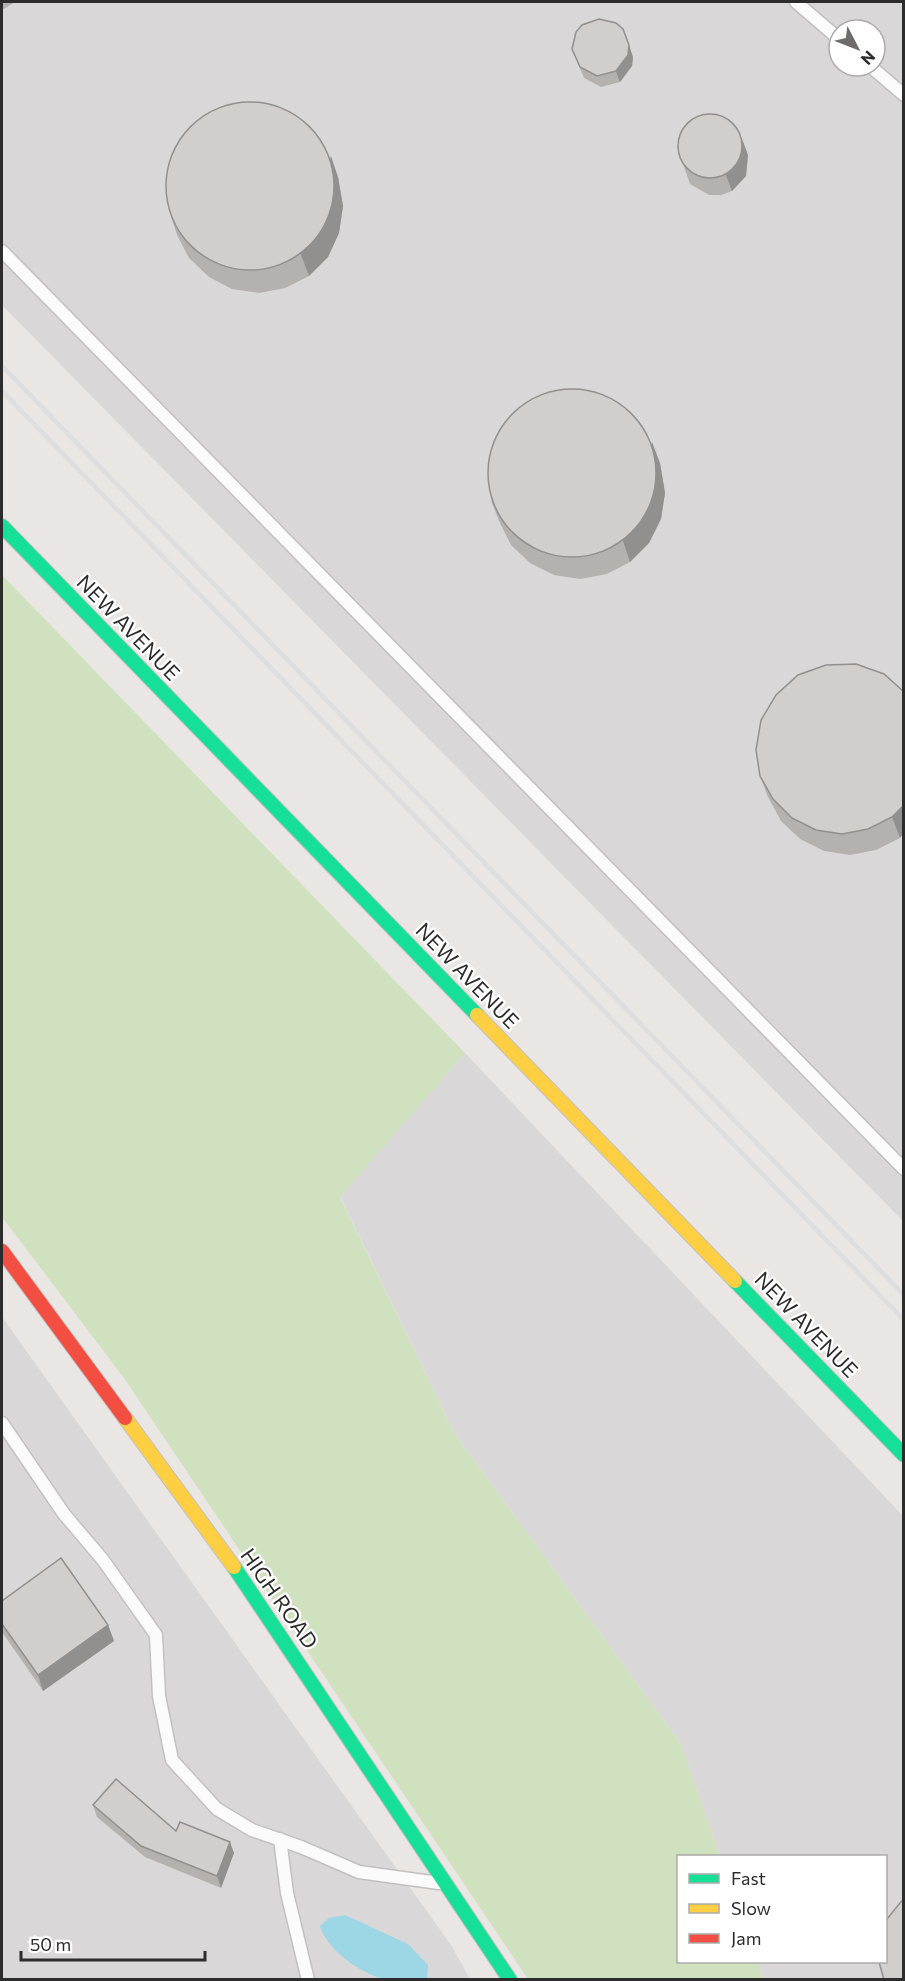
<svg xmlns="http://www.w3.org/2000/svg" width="905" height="1981" font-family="Commissioner,sans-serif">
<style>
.industrial{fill:#dad7d9;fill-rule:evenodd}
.green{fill:#cfe1bf}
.water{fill:#9dd6e4}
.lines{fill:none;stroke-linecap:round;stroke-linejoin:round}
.lane-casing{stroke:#c2c1c1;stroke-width:15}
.fast-casing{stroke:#c2c1c1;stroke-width:16}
.slow-casing{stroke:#c2c1c1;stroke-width:16}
.jam-casing{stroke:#c2c1c1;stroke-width:16}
.lane{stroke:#fcfbfb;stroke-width:12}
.fast{stroke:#16e098;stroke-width:14}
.slow{stroke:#ffcf43;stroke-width:14}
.jam{stroke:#f24e42;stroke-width:14}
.rail{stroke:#dedee0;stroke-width:4.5}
.wall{fill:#b4b1af}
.shaded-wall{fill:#92908f}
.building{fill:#d1cecc;stroke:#92908f;stroke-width:1.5}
.labels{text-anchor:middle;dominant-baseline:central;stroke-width:4.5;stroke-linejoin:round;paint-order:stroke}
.street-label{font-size:21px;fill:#2c2c2c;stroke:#fff}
</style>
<rect width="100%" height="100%" fill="#e9e6e3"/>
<g class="industrial">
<path d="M2,2H903V1221L2,305ZM839,30H875V66H839Z"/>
<polygon points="465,1053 903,1516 903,1979 763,1979 757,1962 886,1962 886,1856 720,1856 681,1744 455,1434 340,1196"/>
<polygon points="2,1317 451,1945 470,1979 2,1979"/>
</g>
<polygon class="green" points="2,575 465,1053 340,1197 455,1434 681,1744 720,1856 678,1856 678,1962 757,1962 763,1979 528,1979 124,1378 2,1217"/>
<path class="water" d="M345,1915L408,1944L428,1965L427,1979C414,1980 397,1981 384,1979C360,1973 327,1950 320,1926L329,1918Z"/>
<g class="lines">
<defs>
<g id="lane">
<polyline points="796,2 839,39"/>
<polyline points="870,66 904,95"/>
<polyline points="2,251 904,1169"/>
<polyline points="2,1423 64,1514 103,1560 156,1635 159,1696 172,1760 217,1809 252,1830 301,1847 359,1872 439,1883"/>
<polyline points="280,1839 287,1893 308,1980"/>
</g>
<g id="fast">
<polyline points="2,526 477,1015"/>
<polyline points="735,1281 904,1455"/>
<polyline points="234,1567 510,1980"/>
</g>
<g id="slow">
<polyline points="477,1015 735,1281"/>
<polyline points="125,1418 234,1567"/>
</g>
<polyline id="jam" points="2,1251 125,1418"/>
</defs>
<use href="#lane" class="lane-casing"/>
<use href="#fast" class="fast-casing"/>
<use href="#slow" class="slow-casing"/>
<use href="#jam" class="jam-casing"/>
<use href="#lane" class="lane"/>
<use href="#fast" class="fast"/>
<use href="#slow" class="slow"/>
<use href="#jam" class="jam"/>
<g class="rail">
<polyline points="2,366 904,1295"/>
<polyline points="2,391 904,1320"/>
</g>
</g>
<g class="wall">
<polygon points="2,2 15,2 12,4 2,10"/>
<polygon points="572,49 633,57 632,66 620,82 601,87 584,78"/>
<polygon points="742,139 748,155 746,176 732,191 721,195 709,195 690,184 677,146"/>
<polygon points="338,177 343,206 339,233 328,257 309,276 285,288 259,293 232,289 209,277 189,258 177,235 170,213"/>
<polygon points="660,463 665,493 661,519 649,543 630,562 607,574 580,579 554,575 530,563 511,545 499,521 491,500"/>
<polygon points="856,664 900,838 876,850 850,855 824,851 800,839 781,821 768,797 760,776"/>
<polygon points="2,1601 108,1625 114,1641 43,1691 2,1632"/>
<polygon points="93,1805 176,1831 234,1853 221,1888 145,1857 97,1817"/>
</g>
<g class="shaded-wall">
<polygon points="629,45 633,57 632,66 620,82 616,71"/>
<polygon points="742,139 748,155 746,176 732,191 726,175"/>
<polygon points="331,156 338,177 343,206 339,233 328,257 309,276 301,255"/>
<polygon points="652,442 660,463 665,493 661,519 649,543 630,562 623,541"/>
<polygon points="903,806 903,834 900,838 892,817"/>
<polygon points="108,1625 114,1641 43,1691 38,1675"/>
<polygon points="230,1842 234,1853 221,1888 217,1876"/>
</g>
<g class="building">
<polygon points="599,19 616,23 623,29 629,45 628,55 616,71 597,76 580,67 572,49 576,32 582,25"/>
<circle cx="250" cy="186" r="84"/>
<circle cx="710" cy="146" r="32"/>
<circle cx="572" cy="473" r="84"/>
<polygon points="856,664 884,674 903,691 903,806 892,817 868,829 842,834 816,830 792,818 773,799 760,776 756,750 761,720 776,695 798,675 826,665"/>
<polygon points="61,1558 108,1625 38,1675 2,1624 2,1601"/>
<polygon points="116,1779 176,1831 180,1822 230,1842 217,1876 141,1846 93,1805"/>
<polygon points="903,1900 903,1980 884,1980 879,1962 885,1962 885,1922 887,1919 900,1903"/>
</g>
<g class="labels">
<g class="street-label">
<text transform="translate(129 627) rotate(46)">NEW AVENUE</text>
<text transform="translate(468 975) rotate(46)">NEW AVENUE</text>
<text transform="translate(807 1324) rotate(46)">NEW AVENUE</text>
<text transform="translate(280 1598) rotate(55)">HIGH ROAD</text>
</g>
</g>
<rect width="905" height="1981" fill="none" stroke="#2c2c2c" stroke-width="6"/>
<rect x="677" y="1855" width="210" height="108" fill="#ffffff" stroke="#ababab" stroke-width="1.5"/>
<rect x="689" y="1874" width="30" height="9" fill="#16e098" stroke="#ababab" stroke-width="1.5"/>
<text x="731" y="1885" font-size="18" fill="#2c2c2c">Fast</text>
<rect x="689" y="1904" width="30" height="9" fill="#ffcf43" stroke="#ababab" stroke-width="1.5"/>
<text x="731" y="1915" font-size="18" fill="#2c2c2c">Slow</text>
<rect x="689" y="1934" width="30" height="9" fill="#f24e42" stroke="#ababab" stroke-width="1.5"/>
<text x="731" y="1945" font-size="18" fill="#2c2c2c">Jam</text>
<g transform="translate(857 48) rotate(132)"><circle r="28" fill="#ffffff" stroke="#ababab" stroke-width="1.5"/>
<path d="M0-4.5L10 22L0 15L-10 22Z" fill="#6e6d6c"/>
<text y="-9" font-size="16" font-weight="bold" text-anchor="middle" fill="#2c2c2c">N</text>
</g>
<path d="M21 1951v9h184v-9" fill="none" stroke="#2c2c2c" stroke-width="3"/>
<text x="30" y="1951" font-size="18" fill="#2c2c2c" stroke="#ffffff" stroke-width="4.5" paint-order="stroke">50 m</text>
</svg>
